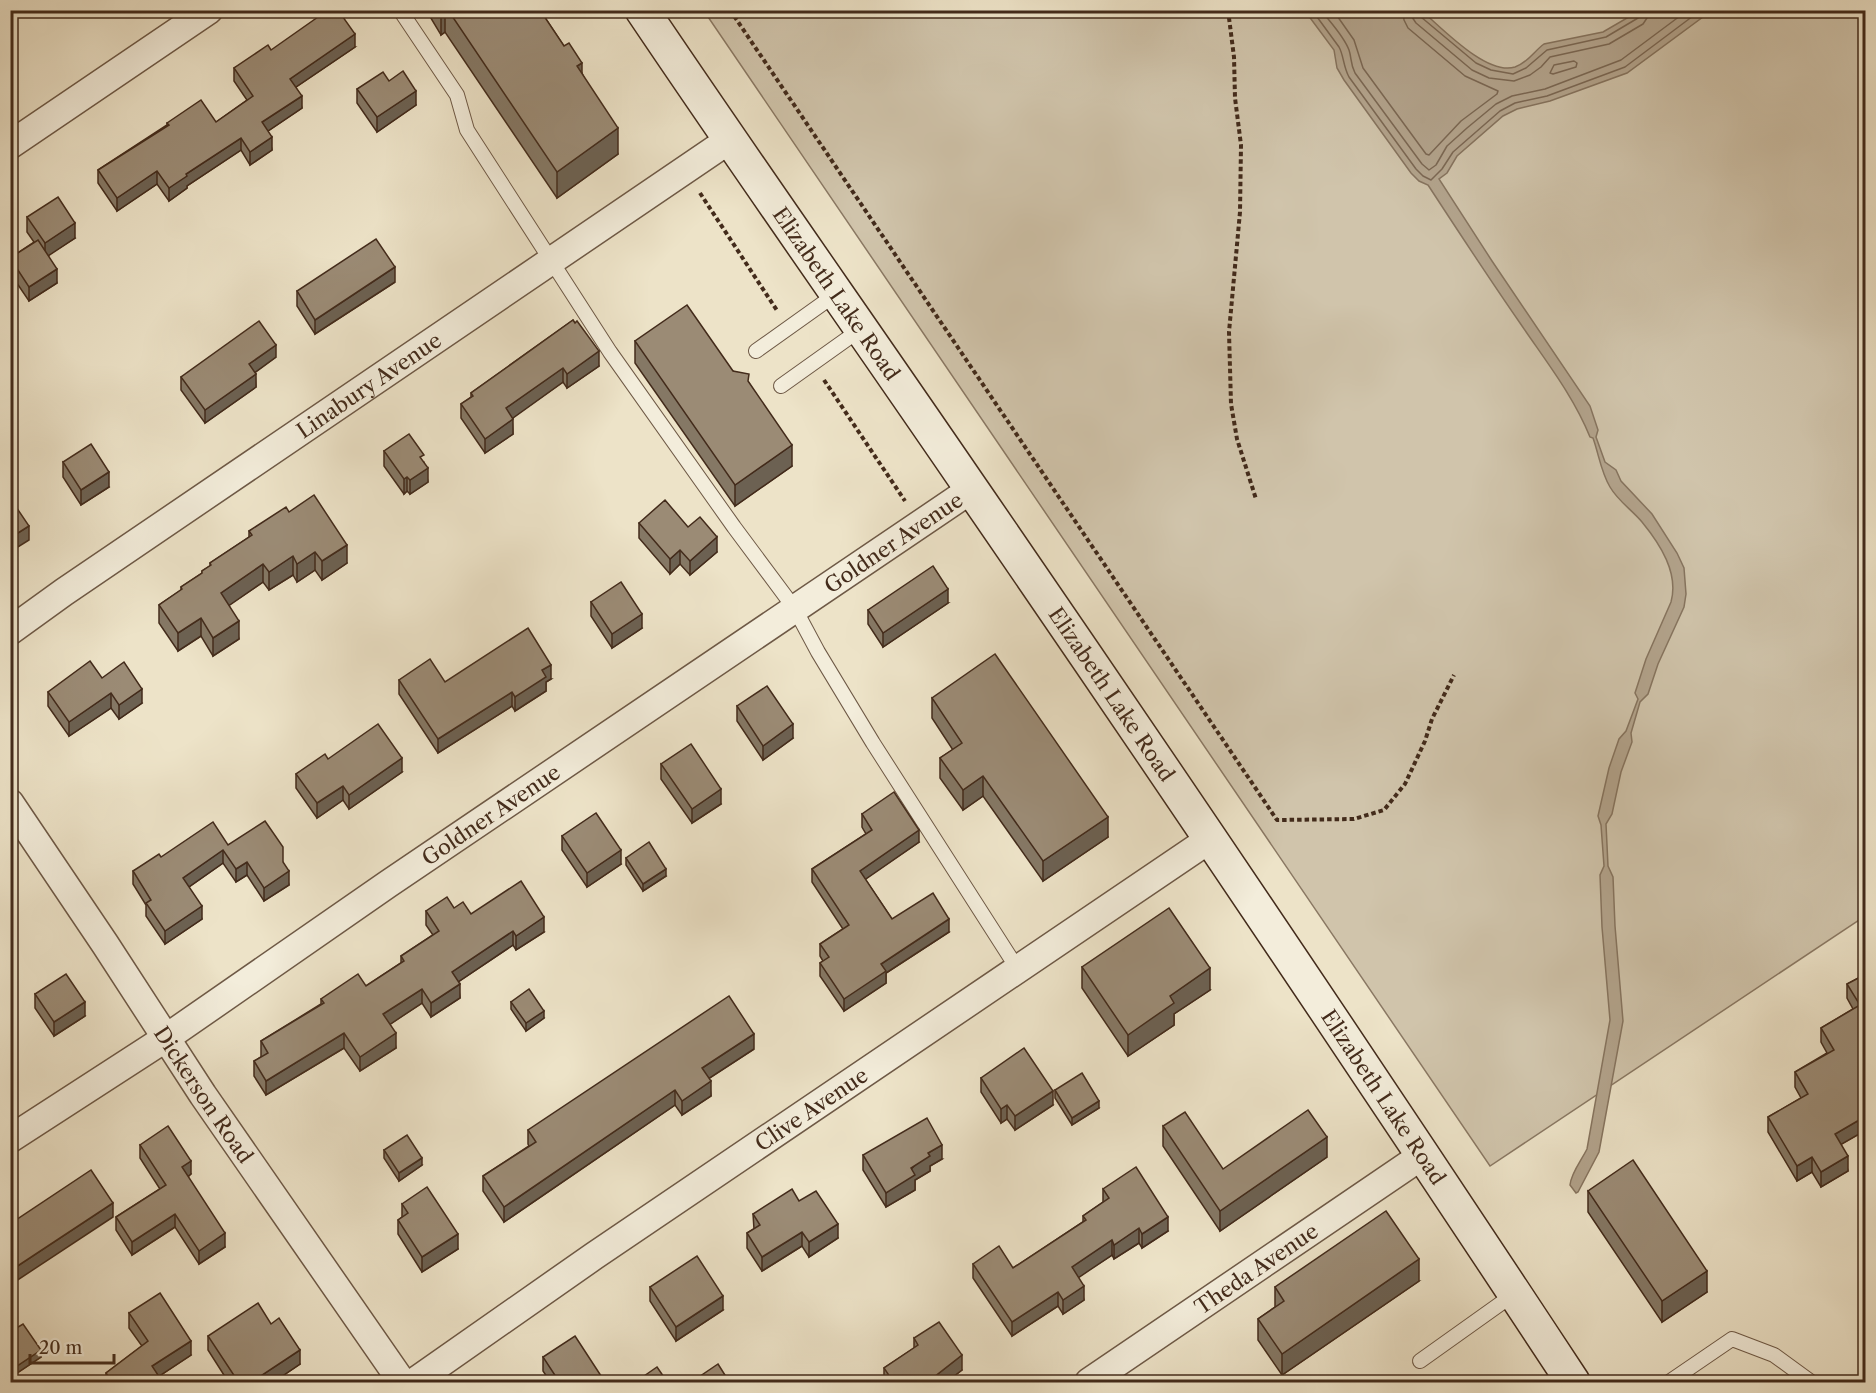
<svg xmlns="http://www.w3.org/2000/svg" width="1876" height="1393" font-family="'Libre Caslon Text',serif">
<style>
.green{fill:#d0c4ab;stroke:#8a7863;stroke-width:1.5}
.water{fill:#b3a48d;stroke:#86745f;stroke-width:1.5}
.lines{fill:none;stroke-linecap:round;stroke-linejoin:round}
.shore{stroke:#7b6854;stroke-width:1.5}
.lane-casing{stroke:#6e5946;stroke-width:16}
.street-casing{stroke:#6e5946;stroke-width:30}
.secondary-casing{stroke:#432b1b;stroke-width:36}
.path{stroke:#432b1b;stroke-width:4;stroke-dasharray:4.5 3;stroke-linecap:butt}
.lane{stroke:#f3eddb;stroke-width:14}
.street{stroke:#f3eddb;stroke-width:27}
.secondary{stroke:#f3eddb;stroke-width:33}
.wall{fill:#857865;stroke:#432b1b;stroke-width:1.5}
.shaded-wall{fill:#6c6152;stroke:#432b1b;stroke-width:1.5}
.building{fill:#9b8b75;stroke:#432b1b;stroke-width:1.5}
.labels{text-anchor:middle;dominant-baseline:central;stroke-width:6;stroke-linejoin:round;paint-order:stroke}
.street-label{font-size:21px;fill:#432b1b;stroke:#f3eddb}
</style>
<rect width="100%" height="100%" fill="#ede3c8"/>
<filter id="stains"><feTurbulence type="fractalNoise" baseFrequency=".00333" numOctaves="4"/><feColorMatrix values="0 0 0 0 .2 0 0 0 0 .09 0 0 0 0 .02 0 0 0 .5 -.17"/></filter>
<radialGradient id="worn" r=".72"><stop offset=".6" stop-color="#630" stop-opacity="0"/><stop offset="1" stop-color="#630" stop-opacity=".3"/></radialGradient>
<polygon class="green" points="704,11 1865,11 1865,916 1490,1166"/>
<path class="water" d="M1305,11H1422C1442,28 1487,76 1515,67C1529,62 1534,51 1544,44L1603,32L1639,11H1711L1627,73L1550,101L1517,109L1503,116L1457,156L1447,173L1439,179L1492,261L1590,406L1598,430L1596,437L1605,462L1616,470L1621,481L1652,514L1677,553L1684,568L1686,594L1684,607L1658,664L1648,694L1640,702L1631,733L1632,742L1621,772L1612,814L1606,824L1608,866L1613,877L1615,926L1623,1021L1599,1152L1578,1192L1576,1193L1570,1185C1571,1173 1581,1161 1587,1149L1610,1020L1602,927L1600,875L1604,866L1601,825L1598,816L1609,768L1619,739L1626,731L1638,699L1635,693L1646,659L1671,602C1679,573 1660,544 1642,522C1632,510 1618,501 1610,487C1601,472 1599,455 1593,438L1590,437C1573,395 1545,360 1520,323C1488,277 1458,231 1428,185L1419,181L1411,173L1344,80L1337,68L1334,50Z"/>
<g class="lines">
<g class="shore">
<path d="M1312,10L1339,47C1344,56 1343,66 1349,77L1416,169L1423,176L1431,180L1442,169L1453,152L1500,111L1515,103L1547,96L1625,67L1701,10"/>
<path d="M1321,10C1330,22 1344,36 1349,50C1352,59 1350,63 1355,73L1422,164L1429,170L1436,165L1447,146L1467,128L1496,104L1512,96L1545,89L1621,60L1688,10"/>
<polyline points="1333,10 1354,40 1363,68 1426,154 1429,155 1461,121 1497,94 1498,91 1465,76 1408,28 1404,20 1403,10"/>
<polyline points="1412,10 1412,17 1416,23 1472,70 1489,78 1514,81 1530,75 1541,67 1550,57 1609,44 1643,24 1647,18 1648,10"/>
<polyline points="1419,10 1421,17 1476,63 1491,70 1513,74 1526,68 1547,50 1606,37 1638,18 1641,10"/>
<polygon points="1574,61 1577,63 1576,67 1553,74 1550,73 1554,65"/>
</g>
<defs>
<g id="lane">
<polyline points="400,10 457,95 467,130 610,352 734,527 795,609 818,652 873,743 1017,968"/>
<polyline points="756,351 836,294"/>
<polyline points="781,386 861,329"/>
<polyline points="1420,1361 1514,1294"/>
<polyline points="1669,1382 1732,1339 1774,1355 1811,1382"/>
</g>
<g id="street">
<polyline points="10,145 209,10"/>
<path id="s1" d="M10,631L64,592L729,140"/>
<path id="s2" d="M10,803L105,944L203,1095L402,1382"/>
<path id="s3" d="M10,1139L166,1038L388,884L972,489"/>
<path id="s4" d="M414,1382L594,1256L1210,839"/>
<path id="s5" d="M1089,1382L1423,1155"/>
</g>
<g id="secondary">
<path id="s6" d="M642,10C751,172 863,330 973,491C1176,786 1376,1083 1573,1382"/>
</g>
</defs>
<use href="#lane" class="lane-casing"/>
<use href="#street" class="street-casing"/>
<use href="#secondary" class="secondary-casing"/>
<g class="path">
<polyline points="730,10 1277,820 1354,819 1384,810 1405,784 1425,741 1432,719 1454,675"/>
<polyline points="1228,10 1234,57 1235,98 1241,145 1240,212 1229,332 1231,404 1237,439 1256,499"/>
<polyline points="700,193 778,312"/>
<polyline points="824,380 905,501"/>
</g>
<use href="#lane" class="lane"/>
<use href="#street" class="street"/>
<use href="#secondary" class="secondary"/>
</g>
<g class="wall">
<polygon points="426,10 540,10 582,73 618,154 557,198 445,32 441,35"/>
<polygon points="355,47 296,87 302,108 268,131 272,150 250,165 241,150 187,186 187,188 169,201 157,184 117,211 98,183 98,170 167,125 167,123 216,122 247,100 234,81 234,68 271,50"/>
<polygon points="389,81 416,105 377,132 357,103 357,89"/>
<polygon points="27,217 75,238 48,255 57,283 29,301 10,273 10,258 34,242 27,232"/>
<polygon points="395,282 315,334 297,306 297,291"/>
<polygon points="573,320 599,366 567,388 563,382 512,418 513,434 485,453 461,418 461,404 471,397 471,393"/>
<polygon points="635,341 733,371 749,383 792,466 735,506 635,363"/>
<polygon points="276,357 255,372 256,387 205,423 181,390 181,377"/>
<polygon points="384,451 424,462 428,482 410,494 407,491 404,494 384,466"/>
<polygon points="63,462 109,487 81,505 63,477"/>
<polygon points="289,512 347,563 322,580 315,570 297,582 293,575 269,590 263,582 229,605 239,639 213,656 201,636 178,651 159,623 159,605 181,590 181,587 202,573 202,571 210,566 210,563 249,537 249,531"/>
<polygon points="639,523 688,527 717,552 690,575 680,564 670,574 639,538"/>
<polygon points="591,602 642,628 612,648 591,616"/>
<polygon points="948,603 883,647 868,624 868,610"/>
<polygon points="102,678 142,703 119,719 111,708 69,736 48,706 48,692"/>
<polygon points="551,679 546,682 546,691 515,711 512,706 438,753 399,694 399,680 445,682"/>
<polygon points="932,698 1108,837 1043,881 983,796 963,810 940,778 940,758 953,750 932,718"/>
<polygon points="737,706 793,738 763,760 737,721"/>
<polygon points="328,759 402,772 349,809 343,800 317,818 296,788 296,774"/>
<polygon points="661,764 721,804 692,823 661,779"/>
<polygon points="862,814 919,842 865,879 892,919 949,932 886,973 886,983 844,1011 820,976 820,963 823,961 820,956 820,944 843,929 812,882 812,869 866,834 862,827"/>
<polygon points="562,836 621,864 587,887 562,850"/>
<polygon points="228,845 283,862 289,885 264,901 247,875 236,882 223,863 189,887 202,919 165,944 146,916 146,905 133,884 133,871 161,857"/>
<polygon points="626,858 666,876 643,891 626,865"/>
<polygon points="454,908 471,914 544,932 516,950 513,945 458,982 460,998 431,1017 422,1003 390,1024 396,1048 360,1071 344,1048 266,1095 254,1076 254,1061 261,1057 261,1041 321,1004 321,999 366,986 401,963 401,956 433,935 426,925 426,911"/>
<polygon points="1082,967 1210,990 1174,1014 1174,1025 1128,1056 1082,988"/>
<polygon points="1866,974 1866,1130 1841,1144 1848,1171 1821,1187 1812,1172 1797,1181 1768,1132 1768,1117 1801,1098 1795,1087 1795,1072 1827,1053 1821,1042 1821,1028 1853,1009 1847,998 1847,984"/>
<polygon points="35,994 85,1016 54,1036 35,1008"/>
<polygon points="511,1002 544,1018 526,1031 511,1009"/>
<polygon points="754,1049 709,1078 711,1096 682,1115 675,1105 504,1222 483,1191 483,1176 529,1146 528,1144 528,1130"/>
<polygon points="981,1078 1053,1105 1015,1130 1007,1119 1001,1123 981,1092"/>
<polygon points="1055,1090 1099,1108 1072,1125 1055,1098"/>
<polygon points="1163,1126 1223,1169 1327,1157 1220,1231 1163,1146"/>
<polygon points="140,1145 191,1174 188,1177 225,1247 199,1264 175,1227 132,1255 116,1230 116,1217 160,1189 140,1158"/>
<polygon points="384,1150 422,1165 399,1181 384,1158"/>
<polygon points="863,1155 942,1159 930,1166 930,1171 915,1180 915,1190 886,1207 863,1170"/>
<polygon points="1103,1189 1168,1231 1142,1248 1139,1243 1114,1259 1112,1255 1078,1277 1084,1300 1063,1314 1058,1306 1012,1336 973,1278 973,1264 1013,1268 1083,1222 1083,1216 1103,1202"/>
<polygon points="1588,1191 1707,1292 1662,1322 1588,1212"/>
<polygon points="799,1201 838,1238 809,1257 802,1246 762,1271 747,1248 747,1233 754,1229 753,1214"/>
<polygon points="402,1204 458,1249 422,1272 398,1234 398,1220 402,1217"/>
<polygon points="1419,1281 1282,1375 1258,1340 1258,1319 1275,1307 1275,1287"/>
<polygon points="650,1287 723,1310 676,1341 650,1301"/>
<polygon points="129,1313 191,1355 158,1377 158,1383 106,1383 106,1373 142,1346 129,1328"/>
<polygon points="271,1324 300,1364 272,1383 229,1383 208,1350 208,1336"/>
<polygon points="10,1332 41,1357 14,1375 10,1370"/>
<polygon points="914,1338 962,1370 945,1383 884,1383 884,1368 914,1348"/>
<polygon points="543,1357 605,1383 551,1383 543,1371"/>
</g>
<g class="shaded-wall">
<polygon points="441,10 445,10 445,32 441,35"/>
<polygon points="355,34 355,47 290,91 290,79"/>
<polygon points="582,63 582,89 577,66"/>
<polygon points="416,91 416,105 377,132 377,117"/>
<polygon points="302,96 302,108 262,135 262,122"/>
<polygon points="618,128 618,154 557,198 557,172"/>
<polygon points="272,137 272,150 250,165 250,152"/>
<polygon points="241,138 241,150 187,186 187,188 169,201 169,188 186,174"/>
<polygon points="157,171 157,184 117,211 117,198"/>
<polygon points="75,223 75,238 45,258 45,243"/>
<polygon points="395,267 395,282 315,334 315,320"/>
<polygon points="57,269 57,283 29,301 29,287"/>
<polygon points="276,345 276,357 249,377 249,364"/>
<polygon points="599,351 599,366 567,388 567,374"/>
<polygon points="563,368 563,382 506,423 506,408"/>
<polygon points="256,374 256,387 205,423 205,410"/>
<polygon points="513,419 513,434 485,453 485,439"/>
<polygon points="792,445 792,466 735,506 735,485"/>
<polygon points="428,468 428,482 410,494 410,480"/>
<polygon points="109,472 109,487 81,505 81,490"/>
<polygon points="407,477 407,491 404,494 404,479"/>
<polygon points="29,526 29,540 10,552 10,538"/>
<polygon points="717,537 717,552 690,575 690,561"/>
<polygon points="347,545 347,563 322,580 322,561"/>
<polygon points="680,550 680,564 670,574 670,559"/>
<polygon points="315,552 315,570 297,582 297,564"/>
<polygon points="293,556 293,575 269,590 269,572"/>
<polygon points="263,564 263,582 221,611 221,593"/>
<polygon points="948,589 948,603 883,647 883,633"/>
<polygon points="642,614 642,628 612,648 612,634"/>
<polygon points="201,618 201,636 178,651 178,633"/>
<polygon points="239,621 239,639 213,656 213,638"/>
<polygon points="551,665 551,679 546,682 546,691 515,711 515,697 542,670"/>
<polygon points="142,689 142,703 119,719 119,705"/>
<polygon points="512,692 512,706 438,753 438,739"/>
<polygon points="111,693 111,708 69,736 69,722"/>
<polygon points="793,724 793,738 763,760 763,746"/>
<polygon points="402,758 402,772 349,809 349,795"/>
<polygon points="983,776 983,796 963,810 963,790"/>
<polygon points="343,786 343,800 317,818 317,803"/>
<polygon points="721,789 721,804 692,823 692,809"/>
<polygon points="1108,817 1108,837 1043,881 1043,861"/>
<polygon points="919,830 919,842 860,883 860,871"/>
<polygon points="223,850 223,863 183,891 183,878"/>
<polygon points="621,850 621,864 587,887 587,873"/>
<polygon points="247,862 247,875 236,882 236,869"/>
<polygon points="666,869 666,876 643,891 643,884"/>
<polygon points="289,871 289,885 264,901 264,888"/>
<polygon points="202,906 202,919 165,944 165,931"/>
<polygon points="16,916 16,931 10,934 10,920"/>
<polygon points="544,917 544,932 516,950 516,936"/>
<polygon points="949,919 949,932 886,973 886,983 844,1011 844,999 881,964"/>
<polygon points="513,931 513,945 452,986 452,972"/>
<polygon points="1210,968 1210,990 1174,1014 1174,1025 1128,1056 1128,1035 1170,996"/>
<polygon points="460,984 460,998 431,1017 431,1003"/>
<polygon points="422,989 422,1003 383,1029 383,1014"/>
<polygon points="85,1002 85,1016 54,1036 54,1022"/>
<polygon points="544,1011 544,1018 526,1031 526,1023"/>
<polygon points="344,1033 344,1048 266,1095 266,1081"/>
<polygon points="396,1033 396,1048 360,1071 360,1057"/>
<polygon points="754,1034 754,1049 702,1083 702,1068"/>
<polygon points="711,1081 711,1096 682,1115 682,1101"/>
<polygon points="1866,1089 1866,1103 1862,1091"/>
<polygon points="675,1090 675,1105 504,1222 504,1207"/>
<polygon points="1053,1091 1053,1105 1015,1130 1015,1116"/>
<polygon points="1099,1101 1099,1108 1072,1125 1072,1118"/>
<polygon points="1007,1105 1007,1119 1001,1123 1001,1109"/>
<polygon points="1866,1116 1866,1130 1835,1148 1835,1134"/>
<polygon points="1327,1137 1327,1157 1220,1231 1220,1211"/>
<polygon points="942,1145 942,1159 930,1166 930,1171 915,1180 915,1190 886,1207 886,1193 928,1153"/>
<polygon points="1848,1156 1848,1171 1821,1187 1821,1172"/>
<polygon points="1812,1157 1812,1172 1797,1181 1797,1166"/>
<polygon points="422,1158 422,1165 399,1181 399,1173"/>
<polygon points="191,1161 191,1174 182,1181 182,1167"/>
<polygon points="113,1203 113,1217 10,1285 10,1271"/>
<polygon points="175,1214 175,1227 132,1255 132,1242"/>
<polygon points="1168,1217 1168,1231 1142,1248 1142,1234"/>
<polygon points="838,1224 838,1238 809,1257 809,1242"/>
<polygon points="1139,1228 1139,1243 1114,1259 1114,1245"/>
<polygon points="802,1232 802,1246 762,1271 762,1257"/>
<polygon points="225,1233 225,1247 199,1264 199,1251"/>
<polygon points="458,1234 458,1249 422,1272 422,1257"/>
<polygon points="1112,1240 1112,1255 1072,1282 1072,1267"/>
<polygon points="1419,1259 1419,1281 1282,1375 1282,1354"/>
<polygon points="1707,1271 1707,1292 1662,1322 1662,1301"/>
<polygon points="1084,1286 1084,1300 1063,1314 1063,1300"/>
<polygon points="1058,1292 1058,1306 1012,1336 1012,1322"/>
<polygon points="723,1296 723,1310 676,1341 676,1327"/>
<polygon points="191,1341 191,1355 158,1377 158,1383 152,1383 152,1366"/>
<polygon points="41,1350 41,1357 14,1375 14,1368"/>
<polygon points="300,1350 300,1364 272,1383 250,1383"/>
<polygon points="962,1355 962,1370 945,1383 929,1383 929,1381"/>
</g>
<g class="building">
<polygon points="328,10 338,10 355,34 290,79 302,96 262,122 272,137 250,152 241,138 186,174 187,176 169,188 157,171 117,198 98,170 169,125 167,123 201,100 216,122 253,96 234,68 268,45 271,50"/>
<polygon points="448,10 540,10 564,46 569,43 582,63 577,66 618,128 557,172"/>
<polygon points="403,71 416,91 377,117 357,89 383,72 389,81"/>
<polygon points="58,197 75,223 45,243 27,217"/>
<polygon points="376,239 395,267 315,320 297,291"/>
<polygon points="38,240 57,269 29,287 10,258"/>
<polygon points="687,305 733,371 749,374 748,381 792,445 735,485 635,341"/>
<polygon points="573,320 575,323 577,321 599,351 567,374 563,368 506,408 513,419 485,439 461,404 473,396 471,393"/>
<polygon points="259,321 276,345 249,364 256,374 205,410 181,377"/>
<polygon points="409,434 424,455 420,457 428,468 410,480 407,477 404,479 384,451"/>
<polygon points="91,444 109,472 81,490 63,462"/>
<polygon points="314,495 347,545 322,561 315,552 297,564 293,556 269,572 263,564 221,593 239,621 213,638 201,618 178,633 159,605 182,589 181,587 202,573 202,571 211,565 210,563 252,535 249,531 286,507 289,512"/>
<polygon points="10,498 29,526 10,538"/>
<polygon points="665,500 688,527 700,517 717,537 690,561 680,550 670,559 639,523"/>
<polygon points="933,566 948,589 883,633 868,610"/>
<polygon points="621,582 642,614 612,634 591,602"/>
<polygon points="528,628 551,665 542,670 546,677 515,697 512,692 438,739 399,680 430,659 445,682"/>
<polygon points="995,654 1108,817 1043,861 983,776 963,790 940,758 962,743 932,698"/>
<polygon points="90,661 102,678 124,662 142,689 119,705 111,693 69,722 48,692"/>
<polygon points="767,686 793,724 763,746 737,706"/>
<polygon points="378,724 402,758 349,795 343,786 317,803 296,774 325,754 328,759"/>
<polygon points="691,744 721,789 692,809 661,764"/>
<polygon points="894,792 919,830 860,871 892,919 933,893 949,919 881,964 886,971 844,999 820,963 829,957 820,944 849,925 812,869 872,830 862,814"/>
<polygon points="596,813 621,850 587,873 562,836"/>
<polygon points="265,821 283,847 283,862 289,871 264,888 247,862 236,869 223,850 183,878 202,906 165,931 146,903 151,900 133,871 159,854 161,857 213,822 228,845"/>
<polygon points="649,842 666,869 643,884 626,858"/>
<polygon points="521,881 544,917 516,936 513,931 452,972 460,984 431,1003 422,989 383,1014 396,1033 360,1057 344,1033 266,1081 254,1061 268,1053 261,1041 324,1003 321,999 358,974 366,986 404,961 401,956 439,931 426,911 447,897 454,908 463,902 471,914"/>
<polygon points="10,908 16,916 10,920"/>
<polygon points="1169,908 1210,968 1170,996 1174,1003 1128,1035 1082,967"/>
<polygon points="66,974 85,1002 54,1022 35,994"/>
<polygon points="1866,974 1866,1089 1862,1091 1866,1097 1866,1116 1835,1134 1848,1156 1821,1172 1812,1157 1797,1166 1768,1117 1808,1094 1795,1072 1834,1050 1821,1028 1860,1005 1847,984"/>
<polygon points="529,989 544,1011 526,1023 511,1002"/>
<polygon points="729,996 754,1034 702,1068 711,1081 682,1101 675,1090 504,1207 483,1176 536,1142 528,1130"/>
<polygon points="1024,1048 1053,1091 1015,1116 1007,1105 1001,1109 981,1078"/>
<polygon points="1082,1073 1099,1101 1072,1118 1055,1090"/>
<polygon points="1308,1110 1327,1137 1220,1211 1163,1126 1185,1112 1223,1169"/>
<polygon points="927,1118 942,1145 928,1153 930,1156 911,1168 915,1175 886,1193 863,1155"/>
<polygon points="168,1126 191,1161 182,1167 225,1233 199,1251 175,1214 132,1242 116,1217 166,1185 140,1145"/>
<polygon points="407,1135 422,1158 399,1173 384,1150"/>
<polygon points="1633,1160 1707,1271 1662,1301 1588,1191"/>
<polygon points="1136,1167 1168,1217 1142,1234 1139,1228 1114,1245 1112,1240 1072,1267 1084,1286 1063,1300 1058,1292 1012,1322 973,1264 999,1246 1013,1268 1086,1220 1083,1216 1109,1198 1103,1189"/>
<polygon points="91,1170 113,1203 10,1271 10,1224"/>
<polygon points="427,1187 458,1234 422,1257 398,1220 408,1213 402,1204"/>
<polygon points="792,1189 799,1201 816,1191 838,1224 809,1242 802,1232 762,1257 747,1233 760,1225 753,1214"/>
<polygon points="1386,1211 1419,1259 1282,1354 1258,1319 1284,1301 1275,1287"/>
<polygon points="697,1256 723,1296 676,1327 650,1287"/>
<polygon points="160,1293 191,1341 152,1366 158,1375 152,1379 154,1383 113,1383 106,1373 148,1341 129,1313"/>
<polygon points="258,1303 271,1324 279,1318 300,1350 250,1383 239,1383 208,1336"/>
<polygon points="939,1322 962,1355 929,1381 930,1383 894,1383 884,1368 918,1345 914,1338"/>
<polygon points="23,1324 41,1350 14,1368 10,1362 10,1332"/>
<polygon points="575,1336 605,1382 604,1383 560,1383 543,1357"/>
<polygon points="718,1364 730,1383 690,1383"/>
<polygon points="657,1367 668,1383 634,1383"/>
</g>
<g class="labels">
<g class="street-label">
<text stroke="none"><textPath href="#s6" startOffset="344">Elizabeth Lake Road</textPath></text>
<text stroke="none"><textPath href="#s1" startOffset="435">Linabury Avenue</textPath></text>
<text stroke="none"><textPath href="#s3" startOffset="1066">Goldner Avenue</textPath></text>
<text stroke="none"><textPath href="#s6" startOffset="830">Elizabeth Lake Road</textPath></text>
<text stroke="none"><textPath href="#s3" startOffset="580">Goldner Avenue</textPath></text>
<text stroke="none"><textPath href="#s2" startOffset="350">Dickerson Road</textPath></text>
<text stroke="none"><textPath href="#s6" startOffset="1316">Elizabeth Lake Road</textPath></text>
<text stroke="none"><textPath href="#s4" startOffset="482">Clive Avenue</textPath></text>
<text stroke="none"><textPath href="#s5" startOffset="202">Theda Avenue</textPath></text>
</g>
</g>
<rect width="1876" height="1393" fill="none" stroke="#ede3c8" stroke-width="36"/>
<rect x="12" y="12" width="1852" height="1369" fill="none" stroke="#432b1b" stroke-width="3"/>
<rect x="18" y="18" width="1840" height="1357" fill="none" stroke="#432b1b" stroke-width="1.5"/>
<path d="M30 1354v9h84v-9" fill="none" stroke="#432b1b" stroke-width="3"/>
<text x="39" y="1354" font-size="18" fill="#432b1b" stroke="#f3eddb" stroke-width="4.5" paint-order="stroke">20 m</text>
<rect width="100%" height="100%" filter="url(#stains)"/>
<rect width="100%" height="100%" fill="url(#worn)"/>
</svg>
